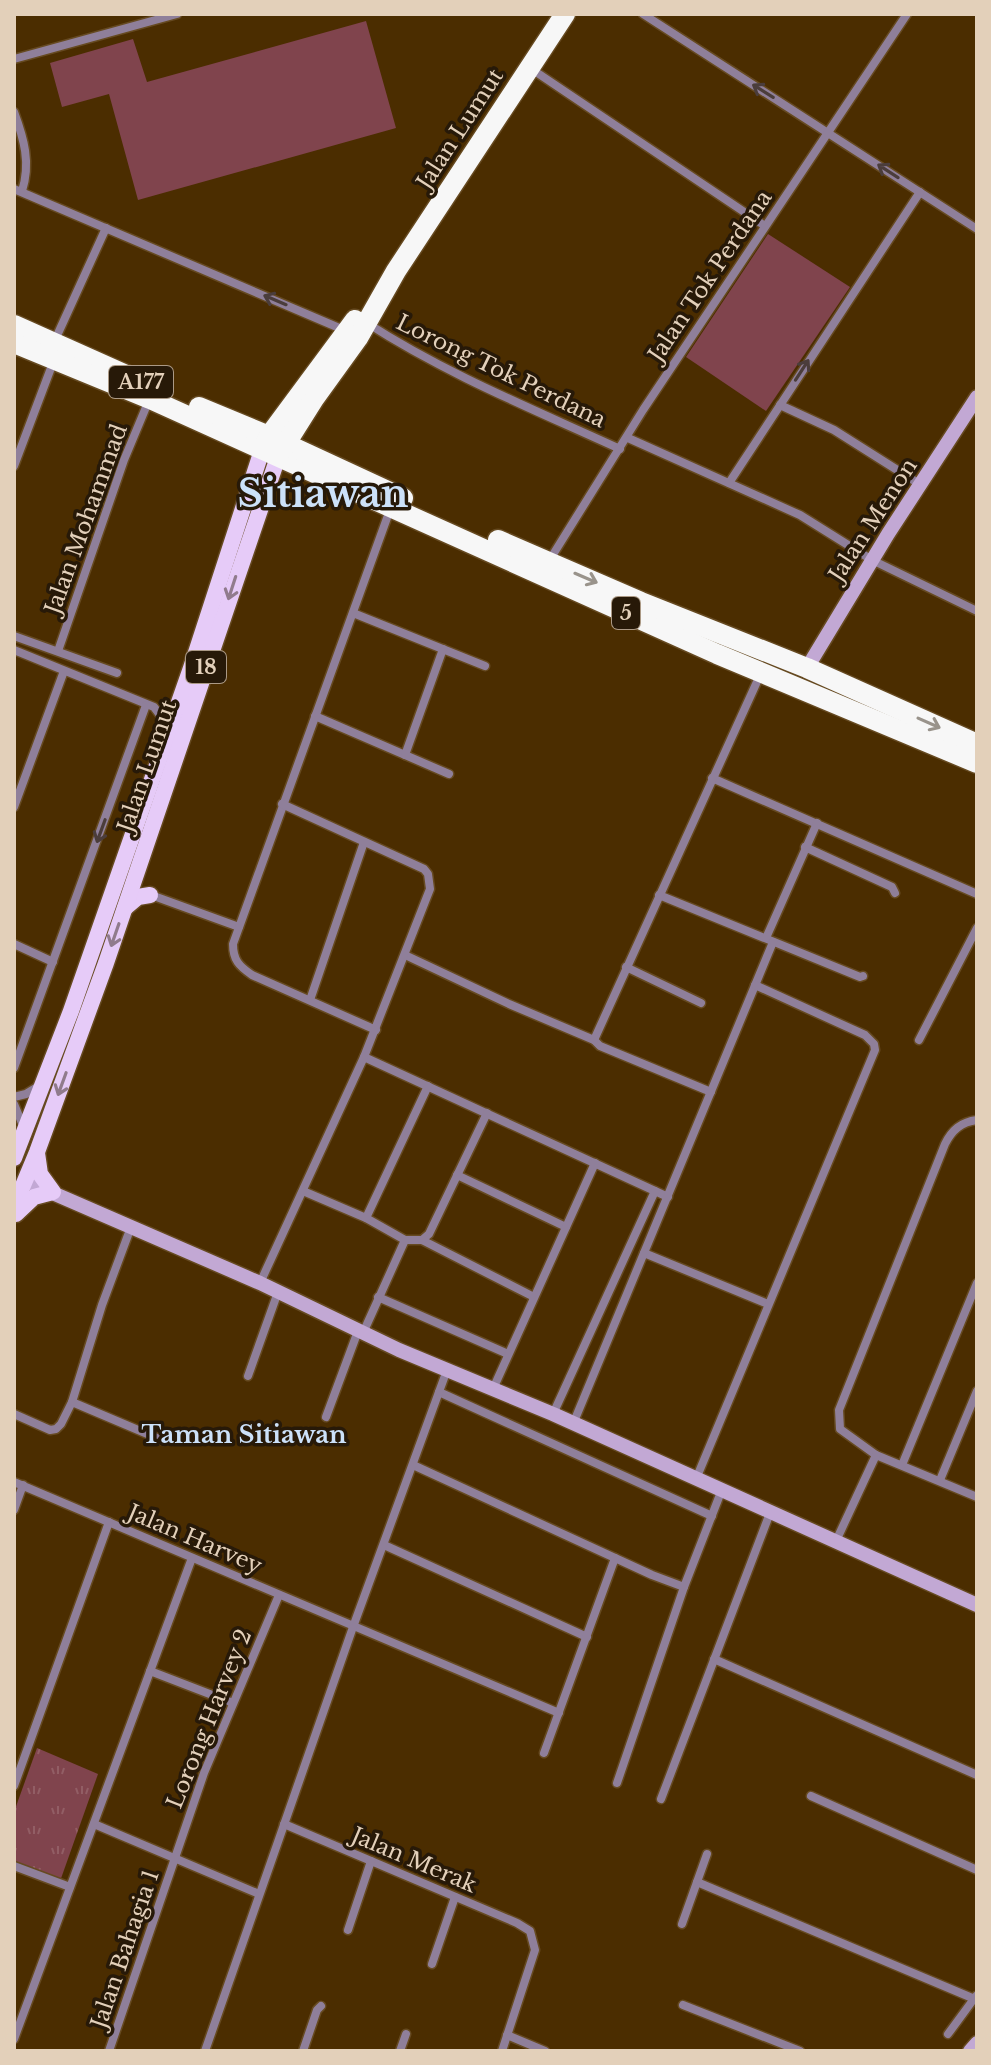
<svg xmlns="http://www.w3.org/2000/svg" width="991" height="2065" font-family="'Libre Baskerville',serif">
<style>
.grass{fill:url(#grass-tufts)}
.green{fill:#80444d}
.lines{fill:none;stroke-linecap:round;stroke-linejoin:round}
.street-casing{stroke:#664a21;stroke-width:11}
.secondary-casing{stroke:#664a21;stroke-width:17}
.primary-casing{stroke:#664a21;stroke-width:19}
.highway-casing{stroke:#664a21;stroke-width:23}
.street{stroke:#8f7f9a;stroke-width:8}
.secondary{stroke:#c2a8d4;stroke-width:14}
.primary{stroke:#e6cbf8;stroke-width:16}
.highway{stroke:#f7f7f7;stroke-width:20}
.oneway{stroke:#4b3d3b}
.oneway2{stroke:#99938b}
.oneway3{stroke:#907b8c}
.labels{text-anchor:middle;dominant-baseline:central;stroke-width:7;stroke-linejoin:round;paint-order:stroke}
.shield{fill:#271908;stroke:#ab9985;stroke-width:2}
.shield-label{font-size:20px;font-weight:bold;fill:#e3d0ba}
.street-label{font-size:22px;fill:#e3d0ba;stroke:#271908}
.neighbourhood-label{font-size:24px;font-weight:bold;fill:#cce1f9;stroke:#271908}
.town-label{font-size:38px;font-weight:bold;fill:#cce1f9;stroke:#271908}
</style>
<defs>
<pattern id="grass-tufts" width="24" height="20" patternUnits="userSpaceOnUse" patternTransform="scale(2)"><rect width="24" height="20" fill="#80444d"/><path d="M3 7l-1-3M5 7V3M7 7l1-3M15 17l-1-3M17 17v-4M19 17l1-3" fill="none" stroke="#925e65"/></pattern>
</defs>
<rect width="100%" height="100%" fill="#4b2d00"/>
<polygon class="grass" points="37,1748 98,1774 58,1887 14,1868 14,1812"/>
<g class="green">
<polygon points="366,21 396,128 138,200 109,94 62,107 50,63 133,39 147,82"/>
<polygon points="768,234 850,287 766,411 686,357"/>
</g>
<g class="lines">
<defs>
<g id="street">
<polyline points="643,14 977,229"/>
<polyline points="14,59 177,14"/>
<polyline points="530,68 765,226"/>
<path d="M14,112C24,139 31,163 22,191"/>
<polyline points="14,189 344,330"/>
<path d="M367,323C446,374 535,410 620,449"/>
<polyline points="55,340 106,228"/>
<polyline points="780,405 834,430 921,485"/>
<polyline points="628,438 800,515 872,560 977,611"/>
<polyline points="14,466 54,360"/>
<polyline points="729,483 920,192"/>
<polyline points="549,561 643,410 907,14"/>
<polyline points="353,613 485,666"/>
<polyline points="14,636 117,673"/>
<polyline points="14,650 154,707 163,719 165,731"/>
<polyline points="58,651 124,460 149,400"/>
<polyline points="315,716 449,774"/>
<polyline points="405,755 443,649"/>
<polyline points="712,778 977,894"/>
<polyline points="14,807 64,671"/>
<polyline points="805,847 892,887 895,893"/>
<polyline points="151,895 239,927"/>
<polyline points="659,895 860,977 863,976"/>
<polyline points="766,938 817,823"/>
<polyline points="14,944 53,962"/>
<polyline points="405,955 509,1004 594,1040 600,1046 711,1092"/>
<polyline points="626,967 701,1003"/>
<polyline points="310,1000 364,842"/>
<path d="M376,1030L252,975C239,966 233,960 233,944L391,507"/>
<polyline points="594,1040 761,673"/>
<polyline points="919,1040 977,928"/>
<polyline points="364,1057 668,1197"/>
<polyline points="14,1068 146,705"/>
<polyline points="14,1097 26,1094 39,1086"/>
<polyline points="14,1104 24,1128"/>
<path d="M977,1120C961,1122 952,1130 945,1144L839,1410L840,1429L876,1455L977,1497"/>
<polyline points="457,1175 566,1227"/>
<polyline points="303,1191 366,1218 405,1240 422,1240 534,1297"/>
<polyline points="366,1218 428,1086"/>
<polyline points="422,1240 429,1234 487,1113"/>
<polyline points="644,1253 768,1304"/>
<polyline points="260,1283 364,1057 430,889 428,874 424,869 282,804"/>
<polyline points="378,1297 508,1354"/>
<polyline points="363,1333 405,1240"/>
<polyline points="248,1376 278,1292"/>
<polyline points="493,1389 595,1163"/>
<polyline points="439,1392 712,1516"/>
<polyline points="72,1402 164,1441"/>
<polyline points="14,1414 50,1430 56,1429 61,1424 72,1402 102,1305 131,1227"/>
<polyline points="553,1414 655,1191"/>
<polyline points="326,1417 358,1331"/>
<polyline points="573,1424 773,942"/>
<polyline points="413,1465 652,1575 684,1587"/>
<polyline points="902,1465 977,1283"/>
<polyline points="696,1479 875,1050 874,1044 865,1035 755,985"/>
<polyline points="940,1480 977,1391"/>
<polyline points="14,1482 559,1713"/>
<polyline points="14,1510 23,1485"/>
<polyline points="836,1541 876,1455"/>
<polyline points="384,1545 587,1637"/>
<polyline points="714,1659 977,1775"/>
<polyline points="150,1671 233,1703"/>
<polyline points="544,1753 615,1558"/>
<polyline points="617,1783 684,1587 721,1492"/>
<polyline points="14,1786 109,1522"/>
<polyline points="811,1796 977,1870"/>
<polyline points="661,1799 770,1513"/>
<polyline points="94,1824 259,1894"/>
<polyline points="284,1824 517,1923 530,1931 535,1950 502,2051"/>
<polyline points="14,1866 70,1887"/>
<polyline points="697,1882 977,2000"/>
<polyline points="682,1924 707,1854"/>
<polyline points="348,1930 371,1861"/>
<polyline points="432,1964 455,1897"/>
<polyline points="683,2005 800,2051"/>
<polyline points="948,2034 976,1996"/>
<polyline points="507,2035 545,2051"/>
<polyline points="14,2039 192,1558"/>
<polyline points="109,2051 204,1773 279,1595"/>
<polyline points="205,2051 353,1627 447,1370"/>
<polyline points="303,2051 317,2010 321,2006"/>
<polyline points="400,2051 406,2034"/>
</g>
<g id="secondary">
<polyline points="807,668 888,534 977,397"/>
<polyline points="25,1181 260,1283 399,1350 553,1414 977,1605"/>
<polyline points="970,2051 977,2043"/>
</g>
<g id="primary">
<polyline points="125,908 138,897 150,895"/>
<polyline points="14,1158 71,1011 191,668 262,450"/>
<polyline points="14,1207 37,1152 106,963 278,457"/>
<polyline points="16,1214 34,1197 53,1192 40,1174 37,1153"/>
</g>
<g id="highway">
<polyline points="14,325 155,388"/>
<polyline points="14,343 150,399 717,654 977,763"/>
<polyline points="199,407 269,436 403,498"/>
<polyline points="264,446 269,436 355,320"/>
<polyline points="280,453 314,399 358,338 396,271 565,14"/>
<polyline points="498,540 641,602 807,668 977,744"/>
</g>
</defs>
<use href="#street" class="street-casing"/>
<use href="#secondary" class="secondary-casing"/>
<use href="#primary" class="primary-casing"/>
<use href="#highway" class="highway-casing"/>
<use href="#street" class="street"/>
<use href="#secondary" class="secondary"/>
<use href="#primary" class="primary"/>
<use href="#highway" class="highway"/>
</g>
<defs><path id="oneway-shaft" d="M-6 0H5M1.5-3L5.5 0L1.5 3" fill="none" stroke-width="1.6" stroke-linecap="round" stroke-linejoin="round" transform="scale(2)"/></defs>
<g class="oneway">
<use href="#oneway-shaft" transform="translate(763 91) rotate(-148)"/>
<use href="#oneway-shaft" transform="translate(888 171) rotate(-147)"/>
<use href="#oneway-shaft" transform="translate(275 300) rotate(-157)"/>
<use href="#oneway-shaft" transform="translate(802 370) rotate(-57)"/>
<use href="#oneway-shaft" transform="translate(101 831) rotate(110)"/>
</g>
<g class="oneway2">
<use href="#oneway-shaft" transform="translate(586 578) rotate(23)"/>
<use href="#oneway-shaft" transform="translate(929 723) rotate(24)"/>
</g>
<g class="oneway3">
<use href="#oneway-shaft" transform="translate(232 588) rotate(108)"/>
<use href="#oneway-shaft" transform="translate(115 935) rotate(109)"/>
<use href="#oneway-shaft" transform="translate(62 1084) rotate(110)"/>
</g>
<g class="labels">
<g class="shield">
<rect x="109" y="366" width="64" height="32" rx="6"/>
<rect x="612" y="597" width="28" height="32" rx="6"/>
<rect x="186" y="651" width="40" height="32" rx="6"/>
</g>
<g class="shield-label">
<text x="141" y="382">A177</text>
<text x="626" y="613">5</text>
<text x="206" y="667">18</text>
</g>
<g class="street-label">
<text transform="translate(460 129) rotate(-57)">Jalan Lumut</text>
<text transform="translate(710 276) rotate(-56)">Jalan Tok Perdana</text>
<text transform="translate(501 371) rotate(26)">Lorong Tok Perdana</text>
<text transform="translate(86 519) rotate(-70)">Jalan Mohammad</text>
<text transform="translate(873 520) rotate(-57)">Jalan Menon</text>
<text transform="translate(147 766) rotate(-71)">Jalan Lumut</text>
<text transform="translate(195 1539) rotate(23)">Jalan Harvey</text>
<text transform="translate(209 1719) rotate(-68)">Lorong Harvey 2</text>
<text transform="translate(414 1860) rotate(23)">Jalan Merak</text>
<text transform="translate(125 1949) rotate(-71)">Jalan Bahagia 1</text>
</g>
<g class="neighbourhood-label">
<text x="244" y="1434">Taman Sitiawan</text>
</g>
<g class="town-label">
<text x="323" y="493">Sitiawan</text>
</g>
</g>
<rect width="991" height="2065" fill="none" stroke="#e3d0ba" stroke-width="32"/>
</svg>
